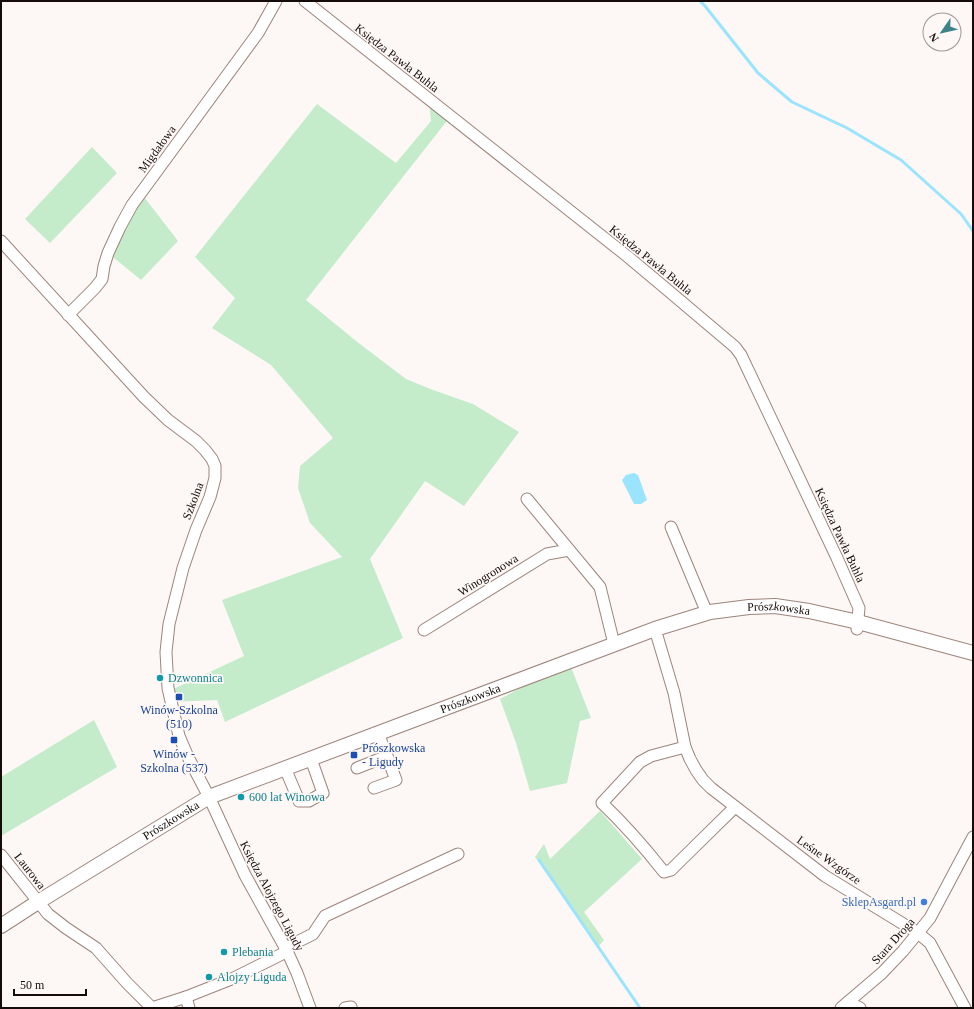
<svg xmlns="http://www.w3.org/2000/svg" width="974" height="1009" font-family="'Times New Roman',serif">
<style>
.green{fill:#c5ecca}
.water{fill:#9ae4fd}
.lines{fill:none;stroke-linecap:round;stroke-linejoin:round}
.stream{stroke:#9ae4fd;stroke-width:3}
.minor-casing{stroke:#9d847b;stroke-width:13}
.major-casing{stroke:#9d847b;stroke-width:16}
.minor{stroke:#fff;stroke-width:11}
.major{stroke:#fff;stroke-width:14}
.culture-dot{fill:#0f9aa8;stroke:#fdf7f5;stroke-width:1.5}
.transit-dot{fill:#1a4fb4;stroke:#fdf7f5;stroke-width:1.5}
.shop-dot{fill:#3f7fe0;stroke:#fdf7f5;stroke-width:1.5}
.labels{text-anchor:middle;dominant-baseline:central;stroke-width:3.5;stroke-linejoin:round;paint-order:stroke}
.street-label{font-size:12px;fill:#150c09;stroke:#fdf7f5}
.culture-label{font-size:12px;fill:#0d838f;stroke:#fdf7f5;text-anchor:start}
.transit-label{font-size:12px;fill:#164399;stroke:#fdf7f5}
.shop-label{font-size:12px;fill:#366cbe;stroke:#fdf7f5;text-anchor:end}
</style>
<rect width="100%" height="100%" fill="#fdf7f5"/>
<g class="green">
<polygon points="429,100 450,117 306,300 356,341 406,379 433,390 473,404 519,432 464,506 425,481 370,559 403,638 225,722 217,700 171,702 169,691 244,656 222,600 342,557 310,523 298,488 300,466 333,438 271,365 212,328 235,298 195,257 317,104 396,163 431,121"/>
<polygon points="92,147 117,173 50,243 25,219"/>
<polygon points="141,193 178,241 141,280 108,253"/>
<polygon points="569,662 591,718 580,721 567,783 530,791 516,743 500,699"/>
<polygon points="94,720 117,767 1,836 1,777"/>
<polygon points="600,811 642,859 584,912 604,940 598,947 535,857 544,844 550,859"/>
</g>
<polygon class="water" points="634,473 638,475 647,500 641,504 634,504 622,480 626,475"/>
<g class="lines">
<g class="stream">
<polyline points="700,1 705,6 758,73 792,102 847,128 901,160 961,214 973,231"/>
<polyline points="539,860 640,1008"/>
</g>
<defs>
<g id="minor">
<polyline points="305,1 627,256 664,287 735,347 741,355 837,558 859,608 857,629"/>
<polyline points="1,241 144,397 168,420 196,441 205,450 212,459 215,466 215,478 210,497 196,530 183,568 169,624 166,652 168,688 179,736 188,757 209,797 245,875 287,951 297,973 310,1008"/>
<polyline points="68,315 95,288 102,279 104,266 108,253 120,227 132,205 258,33 276,1"/>
<polyline points="527,499 600,587 614,644"/>
<polyline points="671,527 707,613"/>
<polyline points="655,629 674,693 685,747 690,759 696,770 703,780 711,788 825,876 918,933 930,943 965,1008"/>
<polyline points="424,630 547,554 569,550"/>
<path d="M685,747L651,756L640,762L602,803C624,824 645,848 664,872L671,870L678,863L735,807"/>
<polyline points="285,768 299,801 309,801 323,793 311,759"/>
<polyline points="357,768 387,756"/>
<polyline points="374,788 396,780 378,733"/>
<polyline points="1,855 48,914 66,928 96,948 127,983 152,1008 186,997 234,978 282,954 293,944 313,934 325,916 458,854"/>
<polyline points="186,997 189,1008"/>
<polyline points="848,1002 860,1008"/>
<polyline points="345,1008 351,1007 351,1008"/>
<polyline points="841,1008 882,973 903,951 930,918 973,837"/>
</g>
<g id="major">
<path id="s1" d="M1,926L38,902L209,797L655,629L710,612L749,607L775,606L809,611L858,622L973,653"/>
</g>
</defs>
<use href="#minor" class="minor-casing"/>
<use href="#major" class="major-casing"/>
<use href="#minor" class="minor"/>
<use href="#major" class="major"/>
</g>
<g class="culture-dot">
<circle cx="160" cy="678" r="4"/>
<circle cx="241" cy="797" r="4"/>
<circle cx="224" cy="952" r="4"/>
<circle cx="209" cy="977" r="4"/>
</g>
<g class="transit-dot">
<rect x="175" y="693" width="8" height="8" rx="2"/>
<rect x="170" y="736" width="8" height="8" rx="2"/>
<rect x="350" y="751" width="8" height="8" rx="2"/>
</g>
<circle class="shop-dot" cx="924" cy="902" r="4"/>
<g class="labels">
<g class="street-label">
<text transform="translate(397 58) rotate(38)">Księdza Pawła Buhla</text>
<text transform="translate(157 149) rotate(-54)">Migdałowa</text>
<text transform="translate(651 260) rotate(39)">Księdza Pawła Buhla</text>
<text transform="translate(193 501) rotate(-69)">Szkolna</text>
<text transform="translate(840 535) rotate(65)">Księdza Pawła Buhla</text>
<text transform="translate(488 575) rotate(-32)">Winogronowa</text>
<text stroke="none"><textPath href="#s1" startOffset="848">Prószkowska</textPath></text>
<text stroke="none"><textPath href="#s1" startOffset="524">Prószkowska</textPath></text>
<text stroke="none"><textPath href="#s1" startOffset="200">Prószkowska</textPath></text>
<text transform="translate(829 860) rotate(35)">Leśne Wzgórze</text>
<text transform="translate(30 871) rotate(52)">Laurowa</text>
<text transform="translate(272 896) rotate(62)">Księdza Alojzego Ligudy</text>
<text transform="translate(893 941) rotate(-48)">Stara Droga</text>
</g>
<g class="culture-label">
<text x="168" y="678">Dzwonnica</text>
<text x="249" y="797">600 lat Winowa</text>
<text x="232" y="952">Plebania</text>
<text x="217" y="977">Alojzy Liguda</text>
</g>
<g class="transit-label">
<text x="179" y="710">Winów-Szkolna<tspan x="179" dy="14">(510)</tspan></text>
<text x="362" y="748" text-anchor="start">Prószkowska<tspan x="362" dy="14">- Ligudy</tspan></text>
<text x="174" y="754">Winów -<tspan x="174" dy="14">Szkolna (537)</tspan></text>
</g>
<g class="shop-label">
<text x="916" y="902">SklepAsgard.pl</text>
</g>
</g>
<rect width="974" height="1009" fill="none" stroke="#150c09" stroke-width="4"/>
<g transform="translate(942 32) rotate(236)"><circle r="19" fill="#fdf7f5" stroke="#a09997"/>
<path d="M0-3L7 15L0 10L-7 15Z" fill="#3c8489"/>
<text y="-6" font-size="11" font-weight="bold" text-anchor="middle" fill="#150c09">N</text>
</g>
<path d="M14 989v6h72v-6" fill="none" stroke="#150c09" stroke-width="2"/>
<text x="20" y="989" font-size="12" fill="#150c09" stroke="#fdf7f5" stroke-width="3" paint-order="stroke">50 m</text>
</svg>
